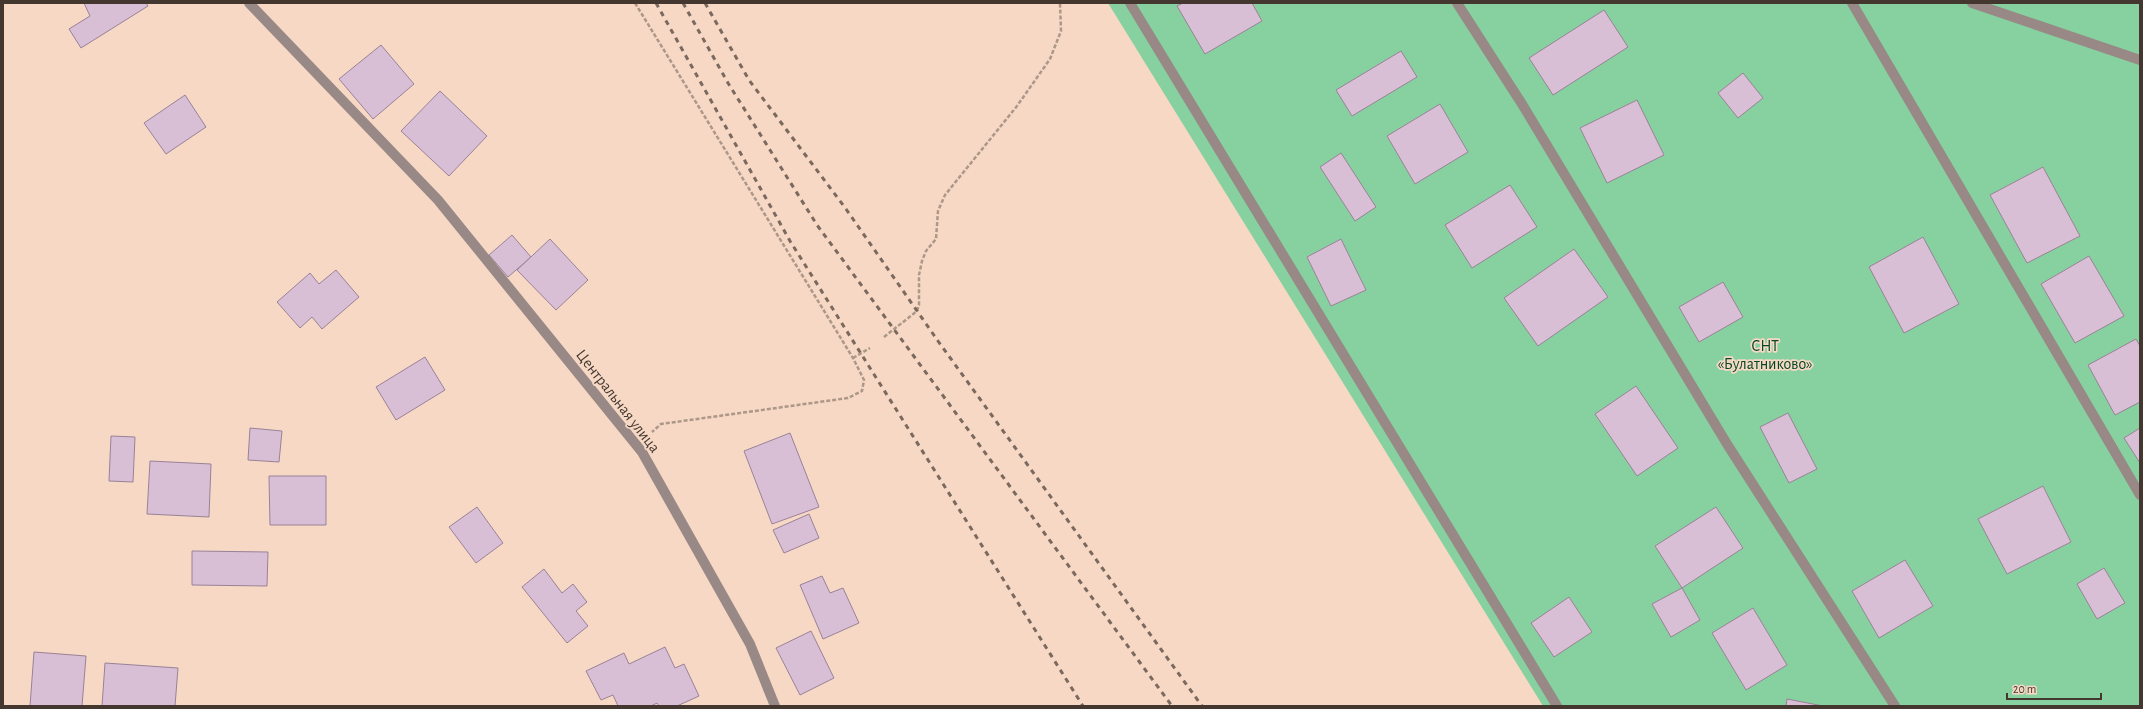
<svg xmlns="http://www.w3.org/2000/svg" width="2143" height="709" font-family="'Alegreya Sans',sans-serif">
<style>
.green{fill:#87d09f}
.building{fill:#d8bfd6;stroke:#998297}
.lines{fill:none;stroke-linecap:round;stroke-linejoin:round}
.path{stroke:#ad9788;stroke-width:2.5;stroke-dasharray:4 2;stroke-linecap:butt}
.minor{stroke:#988886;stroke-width:10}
.rail{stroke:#7b695e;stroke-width:3;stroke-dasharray:5 5;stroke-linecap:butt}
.labels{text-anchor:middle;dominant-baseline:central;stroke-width:3.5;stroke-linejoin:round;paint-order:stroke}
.park-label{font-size:16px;fill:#014724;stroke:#f6d8c5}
.street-label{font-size:16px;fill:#43372f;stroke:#f6d8c5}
</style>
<rect width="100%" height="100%" fill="#f6d8c5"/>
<polygon class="green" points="1108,3 2140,3 2140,706 1543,706"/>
<g class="building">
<polygon points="146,3 148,6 81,48 69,29 90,16 84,3"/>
<polygon points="1183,3 1252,3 1262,21 1205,54 1177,6"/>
<polygon points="1604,10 1628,47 1553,95 1529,58"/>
<polygon points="381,45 414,84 373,119 339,79"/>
<polygon points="1401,51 1417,77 1352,116 1336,90"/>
<polygon points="1743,73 1763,98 1738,118 1718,93"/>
<polygon points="440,91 487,136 449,176 401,131"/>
<polygon points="185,95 206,127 166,154 144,123"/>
<polygon points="1637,100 1664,155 1607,183 1580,128"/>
<polygon points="1440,104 1468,152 1415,184 1387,136"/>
<polygon points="1341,153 1376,207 1355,221 1320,167"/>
<polygon points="2043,167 2080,236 2027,263 1990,195"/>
<polygon points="1510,185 1537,227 1472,268 1445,225"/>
<polygon points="512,235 531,257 508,277 489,255"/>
<polygon points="1923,237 1959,304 1904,333 1869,267"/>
<polygon points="550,239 588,280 556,310 517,270"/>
<polygon points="1341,239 1366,290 1331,306 1307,257"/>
<polygon points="1574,249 1608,297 1538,346 1504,298"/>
<polygon points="2089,256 2124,316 2075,343 2041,284"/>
<polygon points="336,270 359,297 322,329 312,317 300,328 277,302 310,273 319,284"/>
<polygon points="1723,282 1743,317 1699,342 1679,307"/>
<polygon points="2136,339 2140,346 2140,402 2115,415 2088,365"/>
<polygon points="425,357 445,390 396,420 376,387"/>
<polygon points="1636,386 1678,448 1637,476 1595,414"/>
<polygon points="1788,413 1817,469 1789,483 1760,427"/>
<polygon points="250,428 282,431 279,462 248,460"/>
<polygon points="2140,428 2140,463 2124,438"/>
<polygon points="790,433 819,507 772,524 744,451"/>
<polygon points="111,436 135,437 133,482 109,481"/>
<polygon points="150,461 211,464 209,517 147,514"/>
<polygon points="269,476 326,476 326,525 270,525"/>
<polygon points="2043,486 2071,542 2007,574 1978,519"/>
<polygon points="477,507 503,543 476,563 449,527"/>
<polygon points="1716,507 1743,548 1682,588 1655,546"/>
<polygon points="809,514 819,538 784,553 773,530"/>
<polygon points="192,551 268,552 267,586 192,585"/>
<polygon points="1905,560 1933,606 1879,638 1852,591"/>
<polygon points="2104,568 2125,603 2097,619 2077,584"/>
<polygon points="544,569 562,593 573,584 587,602 576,611 588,626 567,643 522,587"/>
<polygon points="822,576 830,593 843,588 859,623 823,639 800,585"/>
<polygon points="1682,588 1700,620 1671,637 1652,604"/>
<polygon points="1569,597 1592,632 1554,657 1531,623"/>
<polygon points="1753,608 1787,665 1746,690 1712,633"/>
<polygon points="811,631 834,678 800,695 776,648"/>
<polygon points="665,647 675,668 684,664 699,696 677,706 659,706 657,703 651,706 618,706 613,695 601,700 586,671 624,653 629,664"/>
<polygon points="34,652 86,656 82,706 30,706"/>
<polygon points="105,663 178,668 175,706 102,706"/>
<polygon points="1787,699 1823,706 1786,706"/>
</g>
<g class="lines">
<g class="path">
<polyline points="635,3 853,358 864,380 862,391 848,398 661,424 652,432"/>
<polyline points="884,337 917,311 919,305 919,275 922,261 926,251 936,239 938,211 945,195 1017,106 1050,59 1061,31 1060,3"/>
<polyline points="853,358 870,348"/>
</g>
<g class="minor">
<polyline points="249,3 438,200 642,452 750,644 775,706"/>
<polyline points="1130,3 1557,706"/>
<polyline points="1457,3 1522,104 1727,444 1895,706"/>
<polyline points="1852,3 2140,495"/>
<polyline points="1972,3 2140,60"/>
</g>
<g class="rail">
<polyline points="656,3 790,241 1083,706"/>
<polyline points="683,3 728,83 817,225 1172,706"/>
<polyline points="705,3 749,80 846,209 938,341 1202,706"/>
</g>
</g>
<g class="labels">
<g class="park-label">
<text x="1765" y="346">СНТ<tspan x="1765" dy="18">«Булатниково»</tspan></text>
</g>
<g class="street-label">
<text transform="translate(618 401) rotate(52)">Центральная улица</text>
</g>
</g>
<rect width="2143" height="709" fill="none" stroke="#43372f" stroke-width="8"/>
<path d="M2007 693v6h94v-6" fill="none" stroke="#43372f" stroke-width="2"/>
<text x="2013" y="693" font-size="12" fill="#43372f" stroke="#f6d8c5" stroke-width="3" paint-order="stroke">20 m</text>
</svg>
